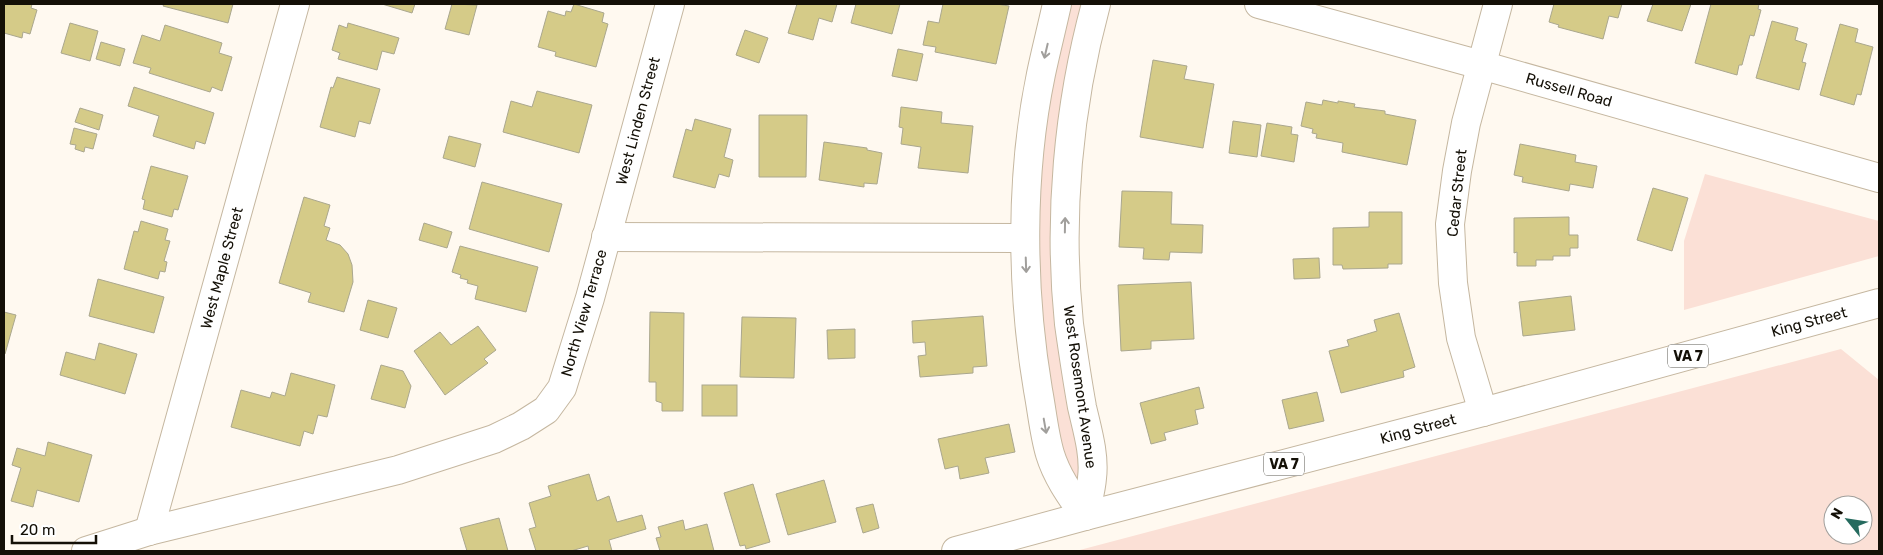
<svg xmlns="http://www.w3.org/2000/svg" width="1883" height="555" font-family="Rubik,sans-serif">
<style>
.green{fill:#fbe0d6;fill-rule:evenodd}
.building{fill:#d5cb88;stroke:#aaa78e}
.lines{fill:none;stroke-linecap:round;stroke-linejoin:round}
.minor-casing{stroke:#c5b7a0;stroke-width:30}
.major-casing{stroke:#c5b7a0;stroke-width:30}
.minor{stroke:#fff;stroke-width:28}
.major{stroke:#fff;stroke-width:28}
.oneway{stroke:#a19f9c}
.labels{text-anchor:middle;dominant-baseline:central;stroke-width:4.5;stroke-linejoin:round;paint-order:stroke}
.shield{fill:#fff;stroke:#5a5851;stroke-width:1}
.shield-label{font-size:14px;font-weight:bold;fill:#141007}
.street-label{font-size:15px;fill:#141007;stroke:#fff}
</style>
<rect width="100%" height="100%" fill="#fff9f0"/>
<g class="green">
<polygon points="1066,4 1086,4 1066,396 1082,473 1078,482 1065,476 1039,317 1038,178 1060,31"/>
<polygon points="1705,174 1879,221 1879,256 1684,310 1684,241"/>
<path d="M1841,349L1879,380V551H1076ZM1833,505H1863V535H1833Z"/>
</g>
<g class="building">
<polygon points="4,4 32,4 31,8 37,10 30,34 23,32 22,38 4,33"/>
<polygon points="164,4 233,4 228,23 163,6"/>
<polygon points="382,4 415,4 412,13"/>
<polygon points="452,4 477,5 469,35 445,29"/>
<polygon points="574,4 604,13 602,22 608,24 596,67 555,56 556,52 538,47 548,11 565,16 566,11 571,12"/>
<polygon points="797,4 837,4 832,22 819,18 813,40 788,33"/>
<polygon points="856,4 900,4 892,34 851,23"/>
<polygon points="943,4 997,4 1009,6 996,64 935,52 936,47 923,45 928,21 939,23"/>
<polygon points="1554,4 1622,4 1618,18 1609,16 1603,39 1558,27 1559,25 1549,22"/>
<polygon points="1653,4 1691,4 1682,31 1647,21"/>
<polygon points="1711,4 1759,4 1758,9 1761,10 1754,36 1750,35 1742,65 1739,65 1737,75 1695,63"/>
<polygon points="1772,21 1798,28 1795,40 1807,44 1802,62 1806,63 1799,90 1756,78"/>
<polygon points="70,23 98,31 90,61 61,53"/>
<polygon points="348,23 399,38 394,54 382,51 377,70 338,59 340,53 332,50 339,25 347,28"/>
<polygon points="1840,24 1858,29 1855,42 1873,47 1861,95 1857,94 1854,105 1820,95"/>
<polygon points="165,25 222,43 219,53 232,57 222,91 212,87 210,92 149,73 151,68 133,63 142,35 160,41"/>
<polygon points="745,30 768,38 759,63 736,55"/>
<polygon points="101,42 125,49 120,66 96,59"/>
<polygon points="898,49 923,54 917,81 892,76"/>
<polygon points="1153,60 1187,66 1184,79 1214,84 1203,148 1140,137"/>
<polygon points="337,77 380,89 370,124 359,121 355,137 320,127 331,87 333,88"/>
<polygon points="134,87 214,113 205,144 196,141 194,149 153,136 159,116 128,106"/>
<polygon points="537,91 592,105 579,153 503,132 511,101 532,107"/>
<polygon points="1323,100 1338,103 1338,101 1355,104 1354,107 1385,111 1385,114 1416,120 1407,165 1342,152 1343,143 1316,138 1317,134 1312,133 1313,129 1301,126 1306,102 1322,105"/>
<polygon points="901,107 942,112 941,123 973,126 968,173 918,168 921,147 901,144 903,128 899,127"/>
<polygon points="80,108 103,115 99,130 75,122"/>
<polygon points="759,115 807,115 806,177 759,177"/>
<polygon points="695,119 731,129 724,157 733,160 729,177 719,174 715,188 673,177 686,129 692,131"/>
<polygon points="1233,121 1261,125 1257,157 1229,153"/>
<polygon points="1267,123 1292,127 1291,134 1298,135 1294,162 1261,156"/>
<polygon points="74,128 97,134 93,149 85,147 84,152 75,149 76,145 70,144"/>
<polygon points="449,136 481,144 475,167 443,158"/>
<polygon points="824,142 867,148 867,150 882,153 877,184 864,183 864,187 819,180"/>
<polygon points="1520,144 1576,155 1575,162 1597,166 1593,188 1570,184 1569,191 1522,182 1523,177 1514,175"/>
<polygon points="151,166 188,176 178,210 174,209 172,217 143,209 145,200 142,199"/>
<polygon points="482,182 562,204 549,252 469,229"/>
<polygon points="1653,188 1688,198 1672,251 1637,240"/>
<polygon points="1122,191 1172,192 1171,224 1203,225 1202,253 1170,252 1169,260 1143,259 1144,248 1119,247"/>
<polygon points="304,197 330,205 324,226 330,228 326,240 340,245 348,254 352,265 353,282 344,312 308,302 311,293 279,283"/>
<polygon points="1369,212 1402,212 1402,264 1388,264 1388,268 1343,269 1342,265 1333,265 1333,228 1369,227"/>
<polygon points="1569,217 1569,235 1578,235 1578,248 1570,248 1570,256 1553,256 1553,260 1536,260 1536,266 1517,266 1517,252 1514,253 1514,218"/>
<polygon points="141,221 168,229 165,240 170,241 164,261 167,262 165,272 160,271 158,279 124,269 134,231 138,232"/>
<polygon points="424,223 452,232 447,248 419,240"/>
<polygon points="460,246 538,267 526,312 475,299 478,286 467,283 468,280 460,278 461,275 452,272"/>
<polygon points="1319,258 1320,278 1294,279 1293,259"/>
<polygon points="98,279 164,297 154,333 89,316"/>
<polygon points="1191,282 1194,339 1151,341 1151,349 1121,351 1118,285"/>
<polygon points="1571,296 1575,330 1523,336 1519,302"/>
<polygon points="368,300 397,308 388,338 360,330"/>
<polygon points="4,312 16,315 5,354 4,353"/>
<polygon points="650,312 684,313 683,411 662,411 662,403 656,401 656,382 649,382"/>
<polygon points="1399,313 1415,367 1403,371 1404,377 1341,393 1329,351 1349,346 1347,340 1377,331 1374,320"/>
<polygon points="983,316 987,366 973,367 973,373 920,377 918,356 926,355 925,342 913,343 912,321"/>
<polygon points="742,317 796,318 794,378 740,377"/>
<polygon points="478,326 496,350 484,359 488,363 445,395 414,351 440,332 451,345"/>
<polygon points="855,329 855,358 828,359 827,330"/>
<polygon points="99,343 137,354 125,394 60,375 66,352 95,360"/>
<polygon points="381,365 403,371 411,386 405,408 371,399"/>
<polygon points="291,373 335,385 327,417 318,415 313,434 304,431 300,446 231,427 241,390 270,398 272,392 285,396"/>
<rect x="702" y="385" width="35" height="31"/>
<polygon points="1199,387 1204,408 1195,410 1198,424 1164,433 1166,440 1151,444 1140,403"/>
<polygon points="1317,392 1324,421 1289,429 1282,400"/>
<polygon points="1009,424 1015,452 985,458 989,473 960,479 958,466 945,469 938,439"/>
<polygon points="48,442 92,455 79,502 37,490 33,507 11,501 21,468 12,465 17,448 45,456"/>
<polygon points="589,474 597,501 609,496 617,522 642,515 646,529 609,540 612,551 589,551 588,546 571,551 536,551 529,529 536,527 529,503 551,496 548,486"/>
<polygon points="824,480 836,522 788,535 776,494"/>
<polygon points="753,484 770,542 746,549 745,545 740,546 724,493"/>
<polygon points="873,504 879,528 863,533 856,508"/>
<polygon points="499,518 508,551 467,551 460,528"/>
<polygon points="683,520 685,530 707,524 714,551 660,551 656,538 661,537 658,527"/>
</g>
<g class="lines">
<defs>
<g id="minor">
<path d="M1057,4C1052,27 1046,50 1041,74C1020,175 1021,289 1038,390C1042,411 1044,434 1050,454C1057,477 1071,496 1085,516"/>
<polyline points="1259,4 1481,65 1879,178"/>
<polyline points="606,237 1025,238"/>
<polyline points="1483,412 1461,338 1453,283 1450,224 1457,171 1466,123 1498,4"/>
<path d="M1085,516C1087,503 1091,491 1092,478C1095,455 1087,429 1082,407C1077,379 1073,352 1069,324C1058,218 1068,107 1096,4"/>
<polyline points="149,531 295,4"/>
<polyline points="86,551 149,531 398,470 494,439 521,426 546,410 562,388 590,298 670,4"/>
</g>
<polyline id="major" points="956,551 1085,516 1483,412 1879,303"/>
</defs>
<use href="#minor" class="minor-casing"/>
<use href="#major" class="major-casing"/>
<use href="#minor" class="minor"/>
<use href="#major" class="major"/>
</g>
<defs><path id="oneway-shaft" d="M-6 0H5M1.5-3L5.5 0L1.5 3" fill="none" stroke-width="1.6" stroke-linecap="round" stroke-linejoin="round" transform="scale(1.25)"/></defs>
<g class="oneway">
<use href="#oneway-shaft" transform="translate(1046 51) rotate(103)"/>
<use href="#oneway-shaft" transform="translate(1065 225) rotate(-89)"/>
<use href="#oneway-shaft" transform="translate(1026 265) rotate(88)"/>
<use href="#oneway-shaft" transform="translate(1045 426) rotate(80)"/>
</g>
<g class="labels">
<g class="shield">
<rect x="1668" y="344.5" width="40" height="23" rx="4"/>
<rect x="1264" y="452.5" width="40" height="23" rx="4"/>
</g>
<g class="shield-label">
<text x="1688" y="356">VA 7</text>
<text x="1284" y="464">VA 7</text>
</g>
<g class="street-label">
<text transform="translate(1569 90) rotate(16)">Russell Road</text>
<text transform="translate(638 121) rotate(-75)">West Linden Street</text>
<text transform="translate(1457 193) rotate(-84)">Cedar Street</text>
<text transform="translate(222 268) rotate(-75)">West Maple Street</text>
<text transform="translate(584 313) rotate(-74)">North View Terrace</text>
<text transform="translate(1809 322) rotate(-15)">King Street</text>
<text transform="translate(1080 387) rotate(82)">West Rosemont Avenue</text>
<text transform="translate(1418 429) rotate(-15)">King Street</text>
</g>
</g>
<rect width="1883" height="555" fill="none" stroke="#141007" stroke-width="10"/>
<g transform="translate(1848 520) rotate(300)"><circle r="24" fill="#ffffff" stroke="#a19f9c"/>
<path d="M0-4L9 19L0 12L-9 19Z" fill="#266b5f"/>
<text y="-8" font-size="14" font-weight="bold" text-anchor="middle" fill="#141007">N</text>
</g>
<path d="M12 535v8h84v-8" fill="none" stroke="#141007" stroke-width="2.5"/>
<text x="20" y="535" font-size="15" fill="#141007" stroke="#ffffff" stroke-width="4" paint-order="stroke">20 m</text>
</svg>
